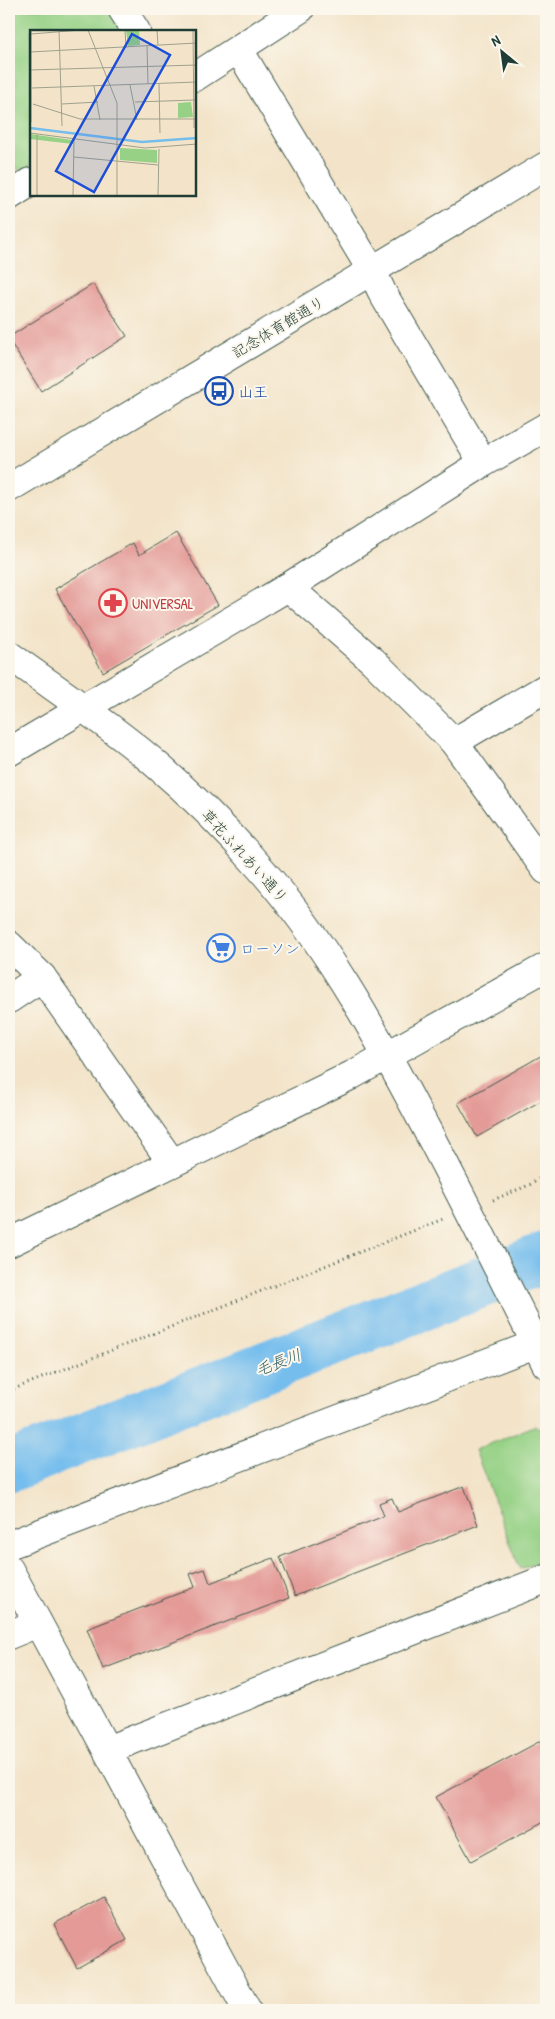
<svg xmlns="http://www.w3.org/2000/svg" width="555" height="2019" font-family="'Patrick Hand','Klee One',sans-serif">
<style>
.green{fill:#96d186;stroke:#5a875d}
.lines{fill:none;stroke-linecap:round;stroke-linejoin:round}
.river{stroke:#75bded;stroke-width:51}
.building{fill:#e49b98}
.minor-casing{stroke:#3f564a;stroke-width:30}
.path{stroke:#3f564a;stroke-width:3;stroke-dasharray:1 4;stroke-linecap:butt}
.minor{stroke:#fff;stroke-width:28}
.labels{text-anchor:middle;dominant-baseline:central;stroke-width:4;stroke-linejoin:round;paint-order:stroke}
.street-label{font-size:15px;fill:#1f3d34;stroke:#fbf7ec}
.transit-label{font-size:15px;fill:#164399;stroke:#fbf7ec;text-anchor:start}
.health-label{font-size:15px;fill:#be3a42;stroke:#fbf7ec;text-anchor:start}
.shop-label{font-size:15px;fill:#366cbe;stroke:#fbf7ec;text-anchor:start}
.water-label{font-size:16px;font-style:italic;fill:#345d62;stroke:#fbf7ec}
.inset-river{fill:none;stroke:#75bded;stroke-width:2.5}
.inset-road{fill:none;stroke:#9ea18d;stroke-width:1}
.view{fill:#1d4ed8;fill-opacity:0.15;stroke:#1d4ed8;stroke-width:2.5}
.inset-edge{fill:none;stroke:#1f3d34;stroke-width:2.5}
</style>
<rect width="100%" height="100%" fill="#fbf7ec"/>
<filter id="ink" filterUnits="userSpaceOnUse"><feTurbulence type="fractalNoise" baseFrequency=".02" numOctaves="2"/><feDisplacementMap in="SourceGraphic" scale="10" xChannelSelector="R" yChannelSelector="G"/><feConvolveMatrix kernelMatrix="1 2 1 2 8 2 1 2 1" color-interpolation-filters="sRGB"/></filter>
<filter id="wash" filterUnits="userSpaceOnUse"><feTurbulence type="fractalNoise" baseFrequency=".0096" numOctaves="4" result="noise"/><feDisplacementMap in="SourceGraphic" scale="20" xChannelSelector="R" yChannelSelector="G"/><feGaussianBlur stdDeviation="1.12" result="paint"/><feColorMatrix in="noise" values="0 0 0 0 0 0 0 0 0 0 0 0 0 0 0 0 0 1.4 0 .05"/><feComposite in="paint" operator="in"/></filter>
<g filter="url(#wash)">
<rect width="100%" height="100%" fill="#f3e4c9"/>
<g class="green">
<polygon points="9,9 112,9 127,31 31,31 31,165 24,170 12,168 9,163"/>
<polygon points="534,1426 544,1430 546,1435 546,1559 520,1569 475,1450"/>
</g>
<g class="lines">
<polyline class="river" points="9,1467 546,1257"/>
</g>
<g id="blocks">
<g class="building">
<polygon points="93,284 127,336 41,391 9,340 9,337"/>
<polygon points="176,533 218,605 103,672 55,589 133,543 139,555"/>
<polygon points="546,1053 546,1098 477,1137 458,1103"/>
<polygon points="464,1486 478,1525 295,1596 280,1557 384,1516 379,1503 392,1498 398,1512"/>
<polygon points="273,1558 289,1598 103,1669 87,1629 195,1587 190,1574 205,1569 210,1583"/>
<polygon points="546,1738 546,1820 471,1861 436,1797"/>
<polygon points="104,1897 127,1940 77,1968 54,1924"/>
</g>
</g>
</g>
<g filter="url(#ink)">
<use href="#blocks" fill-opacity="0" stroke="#3f564a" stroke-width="1"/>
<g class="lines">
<defs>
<g id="minor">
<polyline points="122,9 136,31"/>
<polyline points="239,50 372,271 383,294 483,463"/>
<polyline points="195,77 300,9"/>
<polyline points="9,196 31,182"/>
<polyline points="9,488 546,166"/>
<polyline points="288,587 373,661 454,742 546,870"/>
<path d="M9,655C57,690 106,722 151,760C190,793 227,830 261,869C325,942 373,1028 418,1113C462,1196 504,1280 546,1364"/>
<polyline points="454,742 546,688"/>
<polyline points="9,752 288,587 483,463 546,427"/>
<polyline points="9,945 42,977 172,1163"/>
<polyline points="9,999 42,977"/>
<polyline points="9,1243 352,1075 546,967"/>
<polyline points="9,1545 546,1340"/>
<polyline points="9,1569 247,2010"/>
<polyline points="9,1635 38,1623"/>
<polyline points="107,1750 546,1579"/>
</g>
</defs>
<use href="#minor" class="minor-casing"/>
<g class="path">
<polyline points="493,1200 529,1185 546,1174"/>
<polyline points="9,1391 443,1219"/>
</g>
<use href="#minor" class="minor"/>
</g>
</g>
<defs>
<symbol id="bus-ring" viewBox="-11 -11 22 22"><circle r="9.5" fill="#fbf7ec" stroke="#1a4fb4" stroke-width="1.5"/><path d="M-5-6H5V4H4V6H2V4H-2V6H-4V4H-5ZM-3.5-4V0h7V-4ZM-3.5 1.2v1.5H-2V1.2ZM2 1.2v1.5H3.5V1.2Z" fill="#1a4fb4"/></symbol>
<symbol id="pharmacy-ring" viewBox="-11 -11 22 22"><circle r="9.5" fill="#fbf7ec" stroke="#e0444e" stroke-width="1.5"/><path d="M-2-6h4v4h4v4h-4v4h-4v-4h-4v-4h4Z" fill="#e0444e"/></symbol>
<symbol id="supermarket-ring" viewBox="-11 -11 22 22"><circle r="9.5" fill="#fbf7ec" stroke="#3f7fe0" stroke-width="1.5"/><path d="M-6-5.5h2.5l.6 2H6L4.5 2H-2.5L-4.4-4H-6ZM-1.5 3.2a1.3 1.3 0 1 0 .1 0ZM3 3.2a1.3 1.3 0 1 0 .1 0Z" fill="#3f7fe0"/></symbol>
</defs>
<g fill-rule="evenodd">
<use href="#bus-ring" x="203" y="375" width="32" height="32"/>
<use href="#pharmacy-ring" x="97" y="587" width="32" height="32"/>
<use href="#supermarket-ring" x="205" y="932" width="32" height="32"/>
</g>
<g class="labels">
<g class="street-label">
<text transform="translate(278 327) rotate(-31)">記念体育館通り</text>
<text transform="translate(245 856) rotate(48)">草花ふれあい通り</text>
</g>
<g class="transit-label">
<text x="238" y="391">山王</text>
</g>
<g class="health-label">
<text x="132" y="603">UNIVERSAL</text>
</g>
<g class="shop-label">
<text x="240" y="948">ローソン</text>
</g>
<g class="water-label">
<text transform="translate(278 1362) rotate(-21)">毛長川</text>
</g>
</g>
<g transform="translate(30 30)">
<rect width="166" height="166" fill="#f3e4c9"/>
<path d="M96,0H109L110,15L98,16ZM161,72L163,87L148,88V73ZM0,104L42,110L43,114L0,109ZM90,118L127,120V133L90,130Z" fill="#96d186"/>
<path class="inset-river" d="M0,98L112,112L167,108"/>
<path class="inset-road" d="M29,0L32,96M58,0L87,73V166M95,0L96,18M127,0L128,15M163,0L164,98M1,4L51,0M117,16L118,54M0,22L167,13M0,40L167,35M129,54L130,103M100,55L107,90M64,56L70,90M2,58L167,52M105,72L165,70M3,74L50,89H167M32,74L68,72M1,92V0M0,103L115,118L167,114M7,104V166M44,127L128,135M43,166L44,109M128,166L129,119"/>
<path class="view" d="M102,4L140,25L64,162L26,141Z"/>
<rect width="166" height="166" class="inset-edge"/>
</g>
<rect width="555" height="2019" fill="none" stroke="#fbf7ec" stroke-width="30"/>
<g transform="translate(502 52) rotate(331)" stroke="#fbf7ec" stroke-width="4" paint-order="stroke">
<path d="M0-4L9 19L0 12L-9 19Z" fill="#1f3d34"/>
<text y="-8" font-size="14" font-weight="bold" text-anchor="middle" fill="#1f3d34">N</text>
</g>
</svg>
